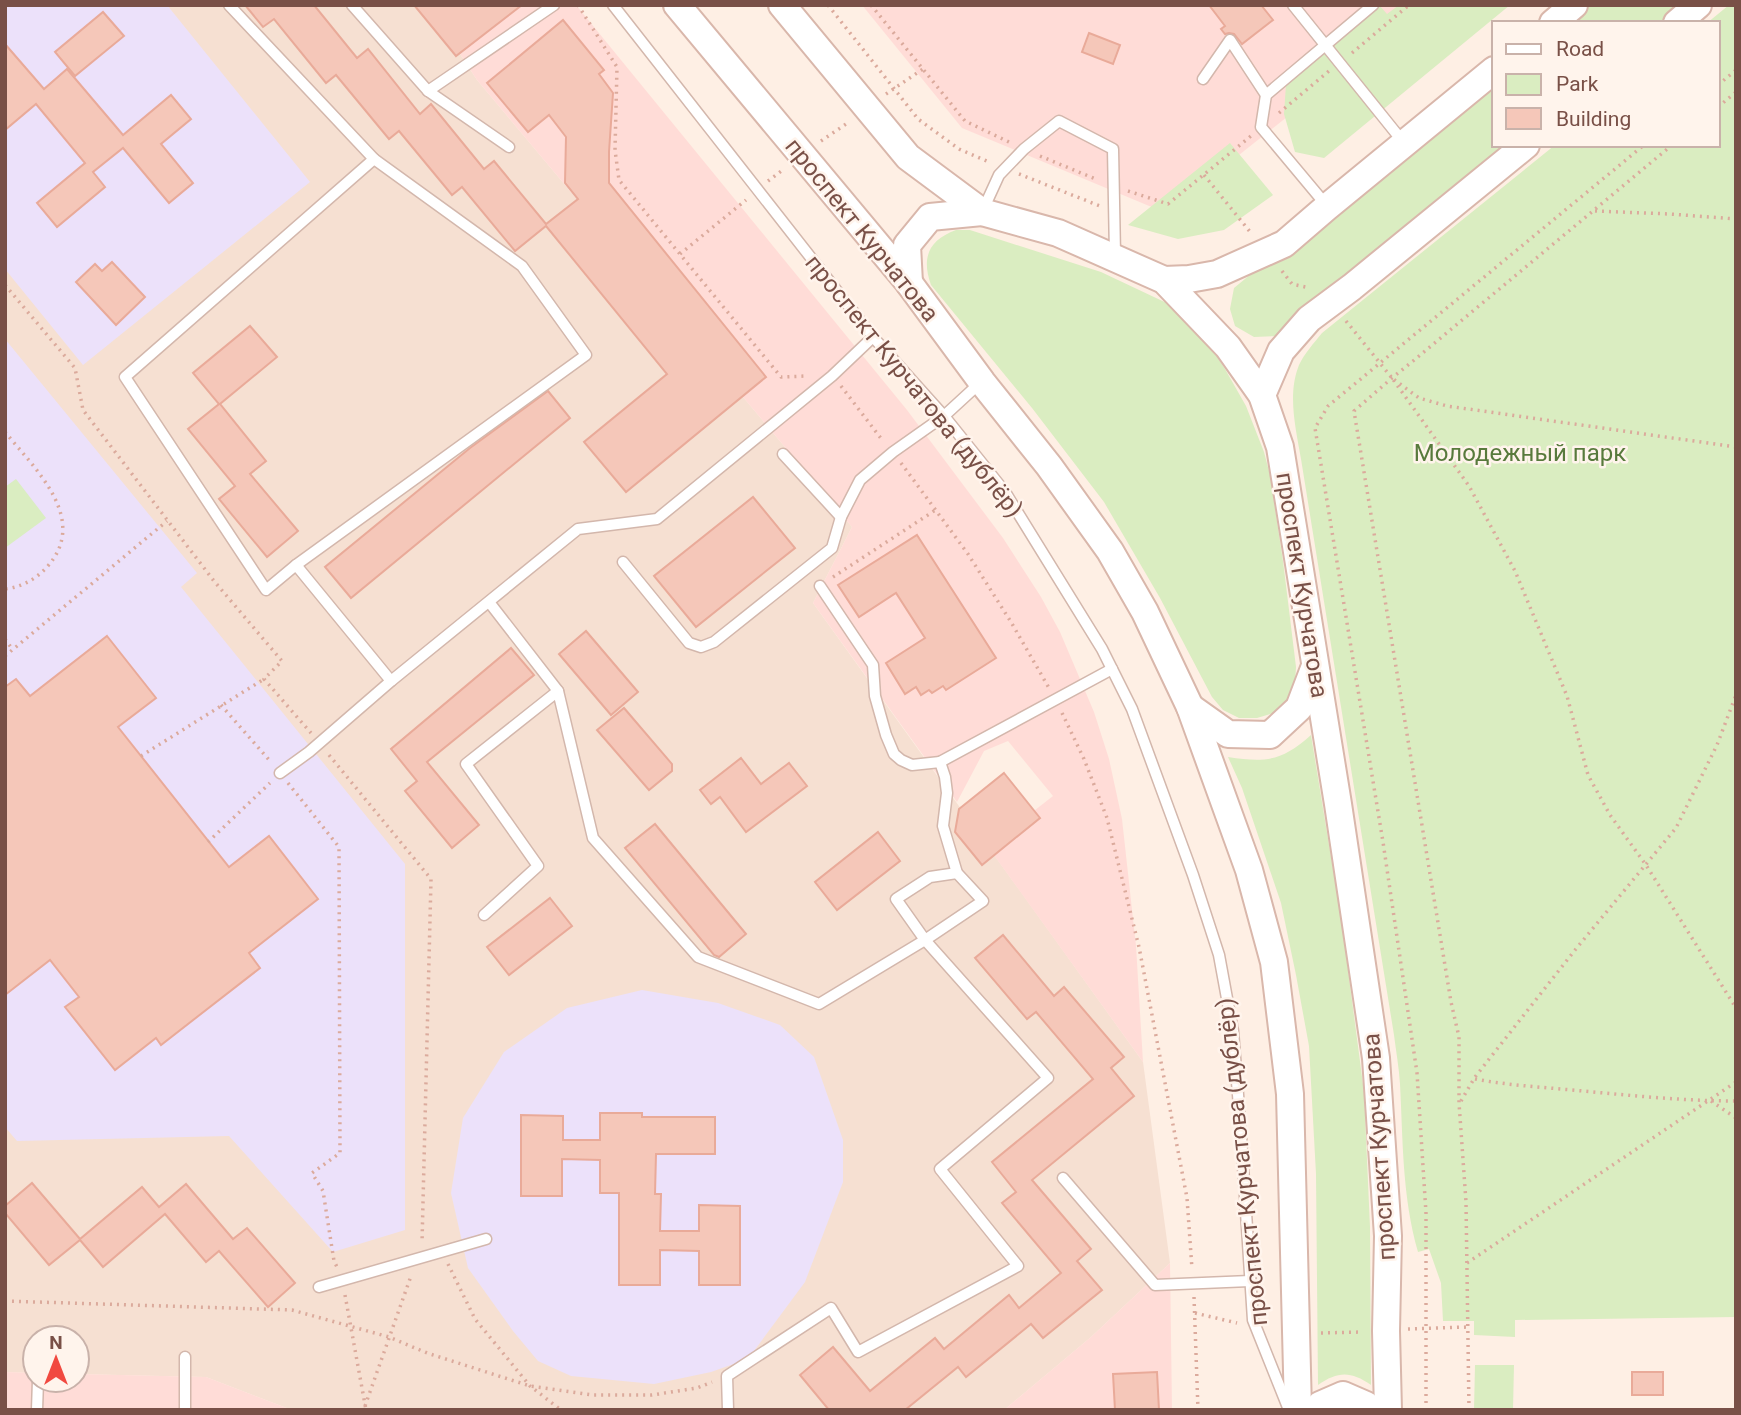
<svg xmlns="http://www.w3.org/2000/svg" width="1741" height="1415" font-family="Roboto,sans-serif">
<style>
.residential{fill:#f6e0d2}
.commercial{fill:#ffdcd7}
.education{fill:#ece1fa}
.green{fill:#daedc1}
.building{fill:#f5c7b9;stroke:#e9aa99;stroke-width:2}
.lines{fill:none;stroke-linecap:round;stroke-linejoin:round}
.lane-casing{stroke:#d3b7ac;stroke-width:13}
.secondary-casing{stroke:#d9b7ab;stroke-width:30}
.path{stroke:#dbaa9c;stroke-width:3.5;stroke-dasharray:2 5;stroke-linecap:butt}
.lane{stroke:#fff;stroke-width:10}
.secondary{stroke:#fff;stroke-width:26}
.labels{text-anchor:middle;dominant-baseline:central;stroke-width:5;stroke-linejoin:round;paint-order:stroke}
.street-label{font-size:24px;fill:#795047;stroke:#fff4ec}
.park-label{font-size:24px;fill:#587a3c;stroke:#fff4ec}
</style>
<rect width="100%" height="100%" fill="#feefe4"/>
<polygon class="residential" points="5,5 428,5 477,80 852,527 813,603 1143,1062 1170,1263 1091,1337 1004,1410 292,1410 206,1377 77,1374 77,1338 35,1338 35,1373 5,1372"/>
<g class="commercial">
<polygon points="428,5 576,5 907,410 1003,538 1041,597 1060,632 1094,712 1109,759 1122,819 1136,946 1143,1062 988,847 1053,796 1008,741 984,751 957,802 813,603 852,527 477,80"/>
<polygon points="862,5 1428,5 1166,213 962,128"/>
<polygon points="1170,1263 1172,1410 1004,1410 1091,1337"/>
<polygon points="5,1372 35,1373 35,1380 77,1380 77,1374 206,1377 292,1410 5,1410"/>
</g>
<g class="education">
<polygon points="5,5 167,5 310,182 83,365 5,269"/>
<polygon points="5,339 197,573 181,587 405,864 405,1230 333,1252 229,1136 17,1141 5,1127"/>
<polygon points="642,990 718,1003 780,1025 814,1057 843,1140 843,1182 805,1282 748,1359 711,1372 654,1384 571,1376 538,1361 513,1331 468,1268 451,1193 463,1118 504,1052 567,1008"/>
</g>
<g class="green">
<polygon points="1368,5 1379,5 1387,14 1399,5 1510,5 1324,158 1295,152 1284,114 1287,70"/>
<polygon points="1580,5 1688,5 1666,23 1559,23"/>
<path d="M1729,5H1736V1317L1515,1320V1337L1474,1335V1321H1443L1441,1283L1429,1249L1418,1252C1402,1196 1403,1141 1400,1084C1399,1068 1396,1051 1394,1035L1301,459C1296,429 1287,395 1299,365C1304,354 1314,343 1322,333L1555,145H1718V23H1707Z"/>
<polygon points="1494,75 1494,145 1515,145 1278,336 1254,337 1235,326 1230,309 1234,288"/>
<polygon points="1230,143 1273,195 1224,230 1178,239 1128,225"/>
<path d="M956,230H970L1101,272L1173,306L1202,334L1225,369L1246,406L1264,452L1270,475L1283,561L1296,667L1295,684L1287,701L1274,713L1257,718H1239L1223,710L1212,697L1160,598L1104,502L1032,408L931,285C921,257 929,240 956,230Z"/>
<polygon points="16,479 46,518 5,548 5,487"/>
<path d="M1311,735L1342,924L1364,1092L1370,1227L1371,1385C1351,1371 1338,1371 1318,1385L1316,1174L1309,1046L1296,975L1281,903L1242,788L1228,757C1266,763 1282,761 1311,735Z"/>
<polygon points="1475,1365 1514,1365 1513,1410 1474,1410"/>
</g>
<g class="building">
<polygon points="245,5 314,5 357,58 368,49 420,114 431,104 484,169 494,161 546,224 578,199 565,183 566,137 549,115 528,132 487,83 563,20 604,70 599,74 613,93 609,152 609,183 766,377 626,492 584,442 667,374 546,226 515,251 462,187 452,195 399,131 389,139 336,75 326,83 274,19 263,27"/>
<polygon points="414,5 522,5 456,56"/>
<polygon points="1209,5 1261,5 1273,20 1242,44 1234,34 1229,33 1225,34 1221,29 1225,26"/>
<polygon points="103,12 124,36 75,76 55,52"/>
<polygon points="1089,33 1120,45 1113,64 1082,52"/>
<polygon points="5,44 44,89 67,69 123,135 171,95 191,119 161,144 193,183 169,203 123,148 93,172 105,187 57,227 37,203 85,163 36,104 5,130"/>
<polygon points="112,262 145,297 116,325 76,282 95,264 102,271"/>
<polygon points="250,326 277,357 220,404 266,461 250,474 298,531 267,557 219,499 235,486 188,429 219,404 193,373"/>
<polygon points="548,391 570,418 351,598 325,567 470,448"/>
<polygon points="753,497 795,548 696,627 654,576"/>
<polygon points="917,535 996,658 946,690 943,686 932,693 929,690 921,695 916,687 905,694 886,663 925,638 896,593 859,617 838,585"/>
<polygon points="586,631 638,692 611,715 559,654"/>
<polygon points="107,636 156,698 118,727 229,867 269,836 318,899 249,953 260,968 161,1045 156,1038 115,1070 65,1007 79,997 50,960 5,995 5,687 16,679 30,696"/>
<polygon points="511,648 534,675 427,762 479,825 452,848 405,791 417,781 391,749"/>
<polygon points="624,708 672,764 672,771 649,790 597,730"/>
<polygon points="741,758 761,784 789,763 807,786 746,832 720,797 711,804 700,790"/>
<polygon points="1004,773 1040,818 982,865 955,832 959,809"/>
<polygon points="655,824 746,934 719,957 714,955 625,848"/>
<polygon points="878,832 900,861 837,910 815,882"/>
<polygon points="550,898 572,926 509,975 487,947"/>
<polygon points="1003,935 1054,996 1064,987 1124,1057 1111,1068 1134,1096 1032,1180 1091,1249 1077,1261 1102,1290 1043,1338 1031,1324 966,1377 958,1367 905,1410 829,1410 800,1375 833,1347 870,1391 935,1338 944,1349 1009,1295 1019,1308 1061,1273 1002,1203 1016,1192 992,1162 1093,1079 1036,1012 1027,1019 975,958"/>
<polygon points="600,1113 642,1113 642,1117 715,1117 715,1154 656,1154 655,1194 661,1194 660,1231 699,1231 699,1205 740,1206 740,1285 699,1285 699,1251 660,1250 660,1285 619,1285 619,1193 600,1193 600,1160 562,1159 562,1196 521,1196 521,1115 563,1116 563,1140 600,1140"/>
<polygon points="32,1183 80,1239 142,1187 159,1207 186,1184 233,1239 247,1228 295,1283 268,1307 219,1251 206,1262 165,1214 103,1267 80,1240 49,1265 5,1213 5,1206"/>
<polygon points="1157,1372 1159,1410 1115,1410 1113,1374"/>
<rect x="1632" y="1372" width="31" height="23"/>
</g>
<g class="lines">
<defs>
<g id="lane">
<polyline points="229,5 374,159 125,377 266,590 296,565 391,681"/>
<polyline points="352,5 428,91 554,5"/>
<polyline points="613,5 873,337 944,416 1005,492 1102,649 1132,709 1193,875 1219,955 1233,1031 1240,1120 1253,1320 1289,1410"/>
<polyline points="1293,5 1404,143"/>
<polyline points="1203,79 1230,40 1266,95 1261,127 1327,206"/>
<polyline points="428,91 509,147"/>
<polyline points="1266,95 1373,5"/>
<polyline points="983,210 999,175 1024,149 1059,121 1113,149 1115,255"/>
<polyline points="783,454 841,517"/>
<polyline points="623,562 689,643 701,647 714,642 832,548 841,517 860,480 893,452 944,416 981,382"/>
<polyline points="296,565 586,355 522,266 374,159"/>
<polyline points="820,586 873,665 875,696 886,735 894,754 901,760 912,765 940,762"/>
<polyline points="558,691 593,838 698,957 819,1004 925,940 983,901 957,873 943,826 947,793 945,777 940,762 1112,669"/>
<polyline points="280,773 309,752 391,681 578,529 657,519 832,376 873,337"/>
<polyline points="484,915 538,866 466,764 558,691 489,602"/>
<polyline points="1063,1178 1155,1285 1250,1281"/>
<polyline points="319,1287 486,1239"/>
<polyline points="185,1357 185,1410"/>
<polyline points="37,1410 38,1380"/>
<polyline points="728,1410 727,1376 831,1308 858,1352 1018,1266 940,1169 1048,1078 925,940 896,899 930,877 957,873"/>
</g>
<g id="secondary">
<polyline points="677,5 909,283 982,382 1049,466 1110,551 1145,612 1190,707 1249,870 1274,962 1290,1094 1298,1410"/>
<polyline points="782,5 908,157 982,212 1058,233 1164,280 1228,347 1262,395 1280,447 1338,804 1376,1058 1388,1236 1386,1331 1388,1410"/>
<polyline points="1553,23 1574,5"/>
<polyline points="1677,23 1698,5"/>
<polyline points="1164,280 1189,279 1217,274 1284,244 1327,207 1494,70"/>
<polyline points="909,283 907,245 930,217 982,212"/>
<polyline points="1262,395 1281,351 1309,319 1352,287 1526,145"/>
<polyline points="1190,707 1228,734 1270,735 1299,708 1315,666"/>
<polyline points="1316,1410 1320,1405 1343,1395 1366,1405 1370,1410"/>
</g>
</defs>
<use href="#lane" class="lane-casing"/>
<use href="#secondary" class="secondary-casing"/>
<g class="path">
<polyline points="578,5 617,67 615,150 619,180 781,377 806,376"/>
<polyline points="828,5 918,119 959,149 989,162"/>
<polyline points="871,5 965,121 1011,143"/>
<polyline points="1352,53 1409,5"/>
<polyline points="1718,85 1736,70"/>
<polyline points="886,94 923,69"/>
<polyline points="1718,107 1736,92"/>
<polyline points="1279,113 1329,71"/>
<polyline points="821,141 849,122"/>
<polyline points="1040,156 1098,180"/>
<polyline points="1019,174 1100,206"/>
<polyline points="1204,175 1251,233"/>
<polyline points="768,181 784,169"/>
<polyline points="1128,191 1168,204 1251,136"/>
<polyline points="1595,211 1670,214 1736,219"/>
<polyline points="680,254 746,200"/>
<polyline points="1282,271 1292,284 1310,288"/>
<polyline points="5,285 75,368 83,410 214,581 282,661 264,679 311,733"/>
<polyline points="1346,321 1392,378"/>
<polyline points="841,386 883,441"/>
<path d="M5,432C35,469 90,519 47,567C36,579 22,587 5,589"/>
<polyline points="1736,447 1447,406 1419,398 1392,378 1469,486 1515,571 1567,696 1588,775 1610,815 1646,865 1736,1008"/>
<polyline points="901,463 968,554 1011,622 1049,688"/>
<polyline points="833,577 937,509"/>
<polyline points="5,639 13,650"/>
<polyline points="5,656 167,521"/>
<polyline points="221,705 270,761"/>
<polyline points="1062,713 1084,759 1107,818 1139,947 1187,1198 1192,1269"/>
<polyline points="329,755 431,879 422,1243"/>
<polyline points="141,756 264,679"/>
<polyline points="288,783 339,847 340,1153 312,1173 323,1191 334,1261 337,1267"/>
<polyline points="208,842 270,783"/>
<path d="M1475,1079C1507,1085 1539,1087 1572,1090C1627,1095 1681,1101 1736,1101"/>
<polyline points="1461,1101 1475,1077 1575,950 1676,828 1717,745 1736,695"/>
<polyline points="1711,1101 1736,1118"/>
<polyline points="1467,1263 1736,1082"/>
<polyline points="448,1264 475,1319 530,1386 561,1410"/>
<polyline points="345,1295 366,1410"/>
<polyline points="1194,1297 1198,1410"/>
<polyline points="5,1301 292,1310 389,1337 427,1353 530,1386 593,1395 652,1395 697,1388 712,1382"/>
<polyline points="1195,1313 1237,1323"/>
<polyline points="1408,1329 1468,1327"/>
<polyline points="1321,1333 1362,1332"/>
<polyline points="365,1406 411,1276"/>
<polyline points="1426,1410 1426,1213 1417,1073 1383,842 1315,428 1328,406 1644,145"/>
<polyline points="1469,1410 1466,1202 1459,1103 1459,1037 1451,1002 1354,411 1392,378 1413,361 1672,145"/>
</g>
<use href="#lane" class="lane"/>
<use href="#secondary" class="secondary"/>
</g>
<g class="labels">
<g class="street-label">
<text transform="translate(862 230) rotate(51)">проспект Курчатова</text>
<text transform="translate(914 386) rotate(51)">проспект Курчатова (дублёр)</text>
<text transform="translate(1302 585) rotate(81)">проспект Курчатова</text>
<text transform="translate(1379 1147) rotate(-94)">проспект Курчатова</text>
<text transform="translate(1242 1162) rotate(-96)">проспект Курчатова (дублёр)</text>
</g>
<g class="park-label">
<text x="1520" y="453">Молодежный парк</text>
</g>
</g>
<rect width="1741" height="1415" fill="none" stroke="#795047" stroke-width="14"/>
<rect x="1492" y="21" width="228" height="126" fill="#fff4ec" stroke="#c9b2aa" stroke-width="2"/>
<rect x="1506" y="44" width="35" height="10" fill="#ffffff" stroke="#c9b2aa" stroke-width="2"/>
<text x="1556" y="56" font-size="21" fill="#795047">Road</text>
<rect x="1506" y="74" width="35" height="21" fill="#daedc1" stroke="#c9b2aa" stroke-width="2"/>
<text x="1556" y="91" font-size="21" fill="#795047">Park</text>
<rect x="1506" y="108" width="35" height="21" fill="#f5c7b9" stroke="#c9b2aa" stroke-width="2"/>
<text x="1556" y="126" font-size="21" fill="#795047">Building</text>
<g transform="translate(56 1359)"><circle r="33" fill="#fff4ec" stroke="#c9b2aa" stroke-width="2"/>
<path d="M0-5L12 26L0 18L-12 26Z" fill="#f14940"/>
<text y="-10" font-size="19" font-weight="bold" text-anchor="middle" fill="#795047">N</text>
</g>
</svg>
